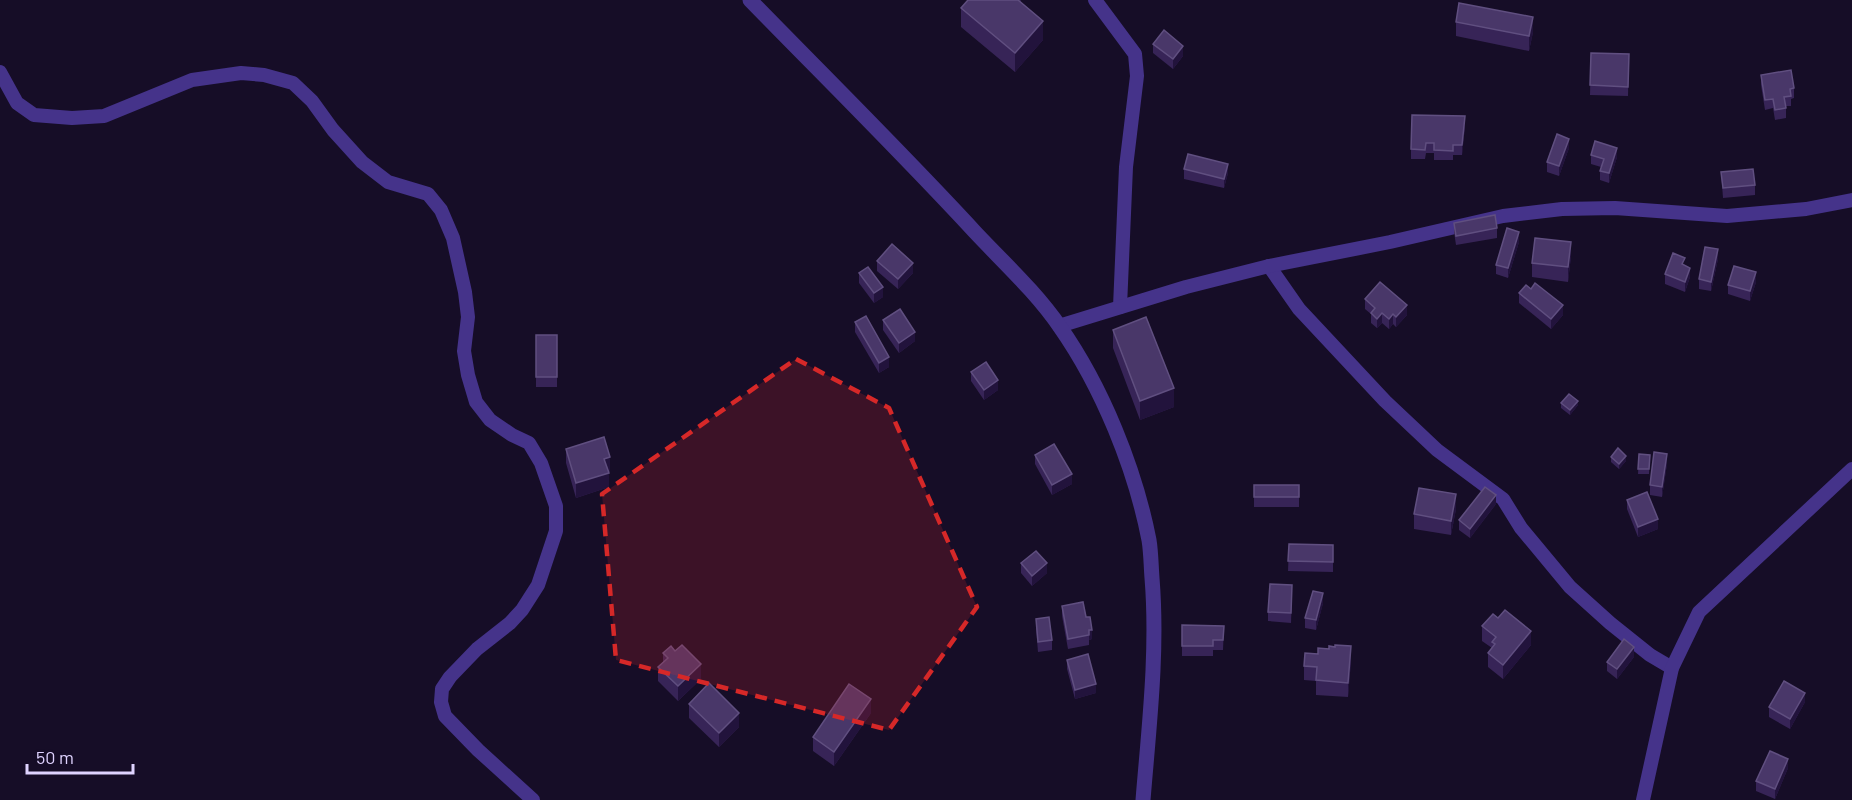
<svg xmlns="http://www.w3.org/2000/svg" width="1852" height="800" font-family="Barlow,sans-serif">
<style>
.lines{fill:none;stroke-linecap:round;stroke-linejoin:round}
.minor{stroke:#45338a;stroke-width:14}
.tertiary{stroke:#45338a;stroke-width:15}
.wall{fill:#372457}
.shaded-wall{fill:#22133c}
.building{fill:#493769;stroke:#604f80;stroke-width:1.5}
.marked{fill:#d62828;fill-opacity:0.2;stroke:#d62828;stroke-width:4.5;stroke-dasharray:12 8;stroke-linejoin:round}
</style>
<rect width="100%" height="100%" fill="#160d27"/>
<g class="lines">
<g class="minor">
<polyline points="1095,0 1135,54 1137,76 1126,167 1120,307"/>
<polyline points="0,72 17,103 34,115 72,118 104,116 192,80 241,73 264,75 293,83 312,101 333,130 362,162 388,182 428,194 441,210 453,238 465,292 468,317 464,351 468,375 476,402 490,420 512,435 529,443 541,463 556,506 556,531 538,585 522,610 510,623 477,649 450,677 442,689 441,702 445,716 478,750 533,800"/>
<polyline points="1269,266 1299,309 1385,401 1437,450 1503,499 1521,528 1570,587 1610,623 1650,655 1672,668"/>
<polyline points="1059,326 1186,287 1269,266 1390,242 1503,216 1562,209 1615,208 1727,216 1806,209 1852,200"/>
<polyline points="1643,800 1672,668 1699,612 1852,469"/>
</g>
<path class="tertiary" d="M750,0C825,77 902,153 974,231C1003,262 1036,292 1060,327C1102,387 1135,468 1149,540C1151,552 1151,565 1152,578C1158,652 1149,726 1143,800"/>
</g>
<g class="wall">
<polygon points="1021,0 1020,2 1043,40 1015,72 961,27 961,8"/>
<polygon points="1456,22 1533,32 1529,51 1456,36"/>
<polygon points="1153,44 1183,56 1173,69 1153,53"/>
<polygon points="1591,53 1629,54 1628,96 1590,95"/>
<polygon points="1761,75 1794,88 1794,98 1791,99 1791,106 1786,106 1786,118 1775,120 1773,108 1765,110 1761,85"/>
<polygon points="1465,126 1462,155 1453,155 1453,160 1434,160 1434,153 1426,153 1425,159 1411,159 1411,149"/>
<polygon points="1569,148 1559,176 1547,172 1547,162"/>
<polygon points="1591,155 1617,157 1609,183 1600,180 1600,171 1601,167 1591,164"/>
<polygon points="1184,169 1228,173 1224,188 1184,179"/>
<polygon points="1721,172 1755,185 1755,195 1723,198"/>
<polygon points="1454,223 1497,228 1497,238 1456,245 1454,232"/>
<polygon points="1519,242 1508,278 1496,274 1496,265"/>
<polygon points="1571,256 1568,282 1532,277 1532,263"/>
<polygon points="1718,259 1711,291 1699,289 1699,279"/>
<polygon points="877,261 913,273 898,289 877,271"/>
<polygon points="1685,266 1690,277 1685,292 1665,284 1665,274"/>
<polygon points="859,273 883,297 874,303 859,283"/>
<polygon points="1756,282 1750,301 1728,294 1728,285"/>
<polygon points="1531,289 1563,315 1551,329 1519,303 1519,293"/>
<polygon points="1365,299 1407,315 1396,327 1393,324 1389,329 1382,323 1377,328 1371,323 1371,314 1365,309"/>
<polygon points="883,320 915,341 899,353 883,330"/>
<polygon points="855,322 889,367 879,373 855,332"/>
<polygon points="1113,330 1174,407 1140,420 1113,348"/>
<rect x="536" y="335" width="21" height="52"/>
<polygon points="971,372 998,390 984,400 971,381"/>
<polygon points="1561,403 1578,405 1570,415 1561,408"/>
<polygon points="566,449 610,472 608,472 609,487 576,498 566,463"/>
<polygon points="1639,454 1650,455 1649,474 1638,474"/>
<polygon points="1035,455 1072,484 1052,495 1035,464"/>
<polygon points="1611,457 1626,461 1619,469 1611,462"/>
<polygon points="1667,464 1662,497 1650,495 1650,485"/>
<rect x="1254" y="485" width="45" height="22"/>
<polygon points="1627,500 1658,529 1638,537 1627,509"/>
<polygon points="1496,504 1470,538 1459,530 1459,520"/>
<polygon points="1456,509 1451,535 1414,529 1414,514"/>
<polygon points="1289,544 1333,545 1333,572 1288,571"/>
<polygon points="1021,563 1047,573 1032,586 1021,573"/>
<polygon points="1292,595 1291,623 1268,621 1268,612"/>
<polygon points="1323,603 1316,630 1305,628 1305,618"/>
<polygon points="1062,606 1086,617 1092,639 1089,640 1089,645 1068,649 1062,616"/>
<polygon points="1036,619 1052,640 1052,650 1038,652 1036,628"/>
<polygon points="1182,625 1224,626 1223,650 1213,650 1213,656 1182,656"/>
<polygon points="1482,626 1531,645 1503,679 1488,667 1488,653 1492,648 1482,641"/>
<polygon points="663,653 701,679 678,701 658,681 658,667 663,662"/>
<polygon points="1634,657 1617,679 1607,671 1607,662"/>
<polygon points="1067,660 1096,693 1075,699 1067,669"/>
<polygon points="1351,661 1348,697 1316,695 1316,681 1304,680 1304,666"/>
<polygon points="1805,702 1790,729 1769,717 1769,707"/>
<polygon points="689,704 739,727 719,747 689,718"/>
<polygon points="871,713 834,766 813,751 813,737"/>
<polygon points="1788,768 1775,799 1756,791 1756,781"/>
</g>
<g class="shaded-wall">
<polygon points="1533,17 1533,32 1529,51 1529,36"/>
<polygon points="1043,21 1043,40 1015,72 1015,53"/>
<polygon points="1183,46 1183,56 1173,69 1173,59"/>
<polygon points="1465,116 1465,126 1462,155 1462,145"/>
<polygon points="1569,139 1569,148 1559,176 1559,166"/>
<polygon points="1617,148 1617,157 1609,183 1609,173"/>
<polygon points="1228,164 1228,173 1224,188 1224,179"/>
<polygon points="1519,232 1519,242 1508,278 1508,268"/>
<polygon points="1571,242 1571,256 1568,282 1568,267"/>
<polygon points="1718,249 1718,259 1711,291 1711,282"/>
<polygon points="913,263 913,273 898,289 898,279"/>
<polygon points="1690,268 1690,277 1685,292 1685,282"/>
<polygon points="1756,272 1756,282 1750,301 1750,291"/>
<polygon points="883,287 883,297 874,303 874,293"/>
<polygon points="1407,305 1407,315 1396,327 1396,317"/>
<polygon points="1563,305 1563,315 1551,329 1551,319"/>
<polygon points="1382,313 1382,323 1377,328 1377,319"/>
<polygon points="1393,314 1393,324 1389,329 1389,319"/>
<polygon points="915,332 915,341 899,353 899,343"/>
<polygon points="889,357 889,367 879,373 879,363"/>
<polygon points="998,380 998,390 984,400 984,390"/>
<polygon points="1174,388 1174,407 1140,420 1140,401"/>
<polygon points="1578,401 1578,405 1570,415 1570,410"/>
<polygon points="1667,454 1667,464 1662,497 1662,487"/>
<polygon points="1626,456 1626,461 1619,469 1619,464"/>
<polygon points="610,457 610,472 604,473 604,459"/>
<polygon points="609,473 609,487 576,498 576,483"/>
<polygon points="1072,474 1072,484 1052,495 1052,485"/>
<polygon points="1456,494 1456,509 1451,535 1451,521"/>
<polygon points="1496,495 1496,504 1470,538 1470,529"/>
<polygon points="1658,519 1658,529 1638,537 1638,527"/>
<polygon points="1047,563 1047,573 1032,586 1032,576"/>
<polygon points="1323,593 1323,603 1316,630 1316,620"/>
<polygon points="1089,630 1092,630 1092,639 1089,640"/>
<polygon points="1531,631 1531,645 1503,679 1503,665"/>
<polygon points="1351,646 1351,661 1348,697 1348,683"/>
<polygon points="1634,647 1634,657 1617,679 1617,669"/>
<polygon points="701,664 701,679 678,701 678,686"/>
<polygon points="1096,684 1096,693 1075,699 1075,690"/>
<polygon points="1805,693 1805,702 1790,729 1790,719"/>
<polygon points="871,699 871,713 834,766 834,752"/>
<polygon points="739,713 739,727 719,747 719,733"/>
<polygon points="1788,759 1788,768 1775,799 1775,789"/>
</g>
<g class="building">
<polygon points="968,0 1018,0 1043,21 1015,53 961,8"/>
<polygon points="1459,3 1533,17 1529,36 1456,22"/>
<polygon points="1164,30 1183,46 1173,59 1153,44"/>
<polygon points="1591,53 1629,54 1628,87 1590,85"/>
<polygon points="1791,70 1794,88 1790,89 1791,96 1784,97 1786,108 1775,110 1773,99 1765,100 1761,75"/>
<polygon points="1412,115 1465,116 1462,145 1453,145 1453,151 1434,150 1434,143 1426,143 1425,150 1411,149"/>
<polygon points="1557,134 1569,139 1559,166 1547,162"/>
<polygon points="1595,141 1617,148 1609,173 1600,171 1604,159 1591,155"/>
<polygon points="1188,154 1228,164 1224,179 1184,169"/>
<polygon points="1753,169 1755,185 1723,188 1721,172"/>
<polygon points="1495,215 1497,228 1456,236 1454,223"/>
<polygon points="1507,228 1519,232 1508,268 1496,265"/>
<polygon points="1535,238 1571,242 1568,267 1532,263"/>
<polygon points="892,244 913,263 898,279 877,261"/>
<polygon points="1705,247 1718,249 1711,282 1699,279"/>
<polygon points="1673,253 1685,258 1682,264 1690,268 1685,282 1665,274"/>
<polygon points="1734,266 1756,272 1750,291 1728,285"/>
<polygon points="868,267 883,287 874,293 859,273"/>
<polygon points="1380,282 1407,305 1396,317 1393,314 1389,319 1382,313 1377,319 1371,313 1375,308 1365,299"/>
<polygon points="1535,283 1563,305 1551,319 1519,293 1526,285 1531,289"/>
<polygon points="900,309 915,332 899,343 883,320"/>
<polygon points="866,316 889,357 879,363 855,322"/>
<polygon points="1146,317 1174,388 1140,401 1113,330"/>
<rect x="536" y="335" width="21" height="42"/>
<polygon points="986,362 998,380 984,390 971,372"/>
<polygon points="1569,394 1578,401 1570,410 1561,403"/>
<polygon points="604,437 610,457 604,459 609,473 576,483 566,449"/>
<polygon points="1054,444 1072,474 1052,485 1035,455"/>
<polygon points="1618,448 1626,456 1619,464 1611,457"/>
<polygon points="1654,452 1667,454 1662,487 1650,485"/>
<polygon points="1639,454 1650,455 1649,469 1638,469"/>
<rect x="1254" y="485" width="45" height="12"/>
<polygon points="1485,487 1496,495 1470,529 1459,520"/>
<polygon points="1419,488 1456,494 1451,521 1414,514"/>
<polygon points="1647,492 1658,519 1638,527 1627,500"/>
<polygon points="1289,544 1333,545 1333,562 1288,561"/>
<polygon points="1036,551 1047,563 1032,576 1021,563"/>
<polygon points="1270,584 1292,585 1291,613 1268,612"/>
<polygon points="1313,591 1323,593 1316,620 1305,618"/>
<polygon points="1083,602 1086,617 1090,617 1092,630 1089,630 1089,635 1068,639 1062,606"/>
<polygon points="1505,610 1531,631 1503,665 1488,653 1495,644 1492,642 1496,637 1482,626 1493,614 1498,618"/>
<polygon points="1049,617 1052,640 1038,642 1036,619"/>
<polygon points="1182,625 1224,626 1223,640 1213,640 1213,646 1182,646"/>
<polygon points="1624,639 1634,647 1617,669 1607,662"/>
<polygon points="682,645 701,664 678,686 658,667 668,658 663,653 671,646 675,651"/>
<polygon points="1335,645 1351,646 1348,683 1316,680 1317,667 1304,666 1305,653 1318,654 1318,648 1329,649 1329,646 1335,647"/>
<polygon points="1088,654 1096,684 1075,690 1067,660"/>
<polygon points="1784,681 1805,693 1790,719 1769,707"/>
<polygon points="709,683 739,713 719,733 689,704"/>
<polygon points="849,684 871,699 834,752 813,737"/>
<polygon points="1770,751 1788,759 1775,789 1756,781"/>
</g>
<path class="marked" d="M796,359L889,408L977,607L889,730L616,660L602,494Z"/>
<path d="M27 764v9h106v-9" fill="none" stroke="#dfd3ff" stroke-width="3"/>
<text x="36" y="764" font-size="18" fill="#dfd3ff" stroke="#160d27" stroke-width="4.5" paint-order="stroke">50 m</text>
</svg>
